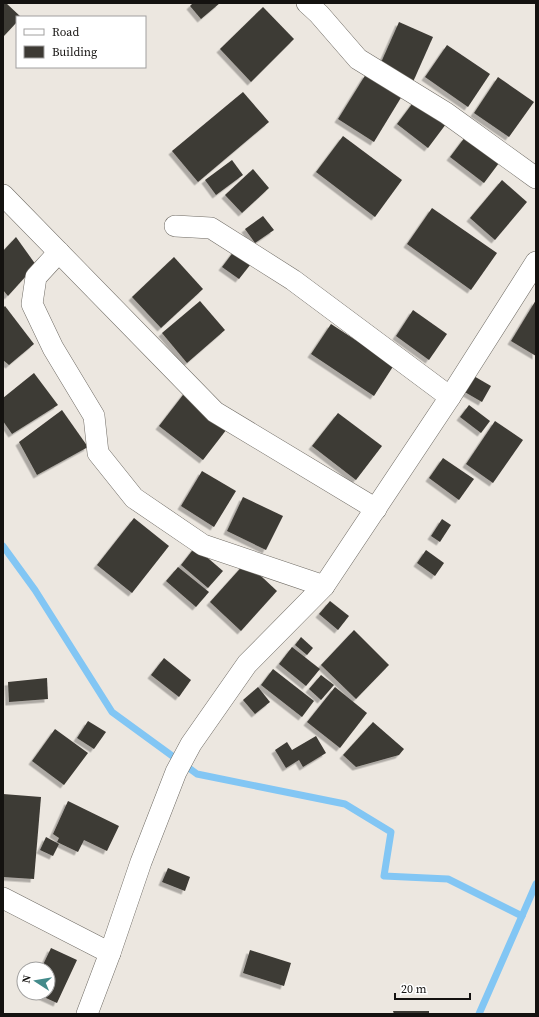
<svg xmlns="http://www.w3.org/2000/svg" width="539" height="1017" font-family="'Source Serif 4',serif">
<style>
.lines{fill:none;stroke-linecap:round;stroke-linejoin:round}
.stream{stroke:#82c6f4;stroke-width:7}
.building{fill:#3d3a34;filter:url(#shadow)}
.street-casing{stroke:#6f6b64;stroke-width:22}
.street{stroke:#fff;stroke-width:21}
</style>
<defs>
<filter id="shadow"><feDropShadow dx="-3.5" dy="3.5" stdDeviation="0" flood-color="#0004"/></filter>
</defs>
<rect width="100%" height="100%" fill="#ece7e0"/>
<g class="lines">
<g class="stream">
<polyline points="3,546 35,590 112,712 197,774 345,804 391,832 384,876 448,879 522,916"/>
<polyline points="479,1014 536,884"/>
</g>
</g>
<g class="building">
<polygon points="3,3 6,3 21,17 17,17 17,22 3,37"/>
<polygon points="193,3 220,3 201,19 190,6"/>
<polygon points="263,7 294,39 251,82 220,49"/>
<polygon points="399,22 433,37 413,82 379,67"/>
<polygon points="447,45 490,74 468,107 425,77"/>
<polygon points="366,74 402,96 374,142 338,119"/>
<polygon points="498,77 534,102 509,137 474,113"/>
<polygon points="243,92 269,122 198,182 172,151"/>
<polygon points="415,100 446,124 428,148 397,124"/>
<polygon points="343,136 402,180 375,217 316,172"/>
<polygon points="465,137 499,163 484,183 450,157"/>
<polygon points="232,160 243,175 216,195 205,180"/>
<polygon points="253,169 269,188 242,213 225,195"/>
<polygon points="502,180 527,202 495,240 470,218"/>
<polygon points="432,208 497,253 471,290 407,244"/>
<polygon points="263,216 274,230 255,243 245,229"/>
<polygon points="16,237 36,265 8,296 3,290 3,251"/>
<polygon points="237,247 254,260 239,279 222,267"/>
<polygon points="174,257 203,289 161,328 132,297"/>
<polygon points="536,300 536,356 511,341"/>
<polygon points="200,301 225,330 187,363 162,333"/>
<polygon points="5,306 34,344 9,365 3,360 3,308"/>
<polygon points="413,310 447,334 429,360 396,336"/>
<polygon points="331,324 394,365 374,396 311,354"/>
<polygon points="34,373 58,405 12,434 3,421 3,398"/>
<polygon points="472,375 491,386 482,402 463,391"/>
<polygon points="186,391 230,425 203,460 159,426"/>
<polygon points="469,405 490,421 481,433 460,417"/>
<polygon points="62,410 88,447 37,475 19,442"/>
<polygon points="338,413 382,446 356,480 312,446"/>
<polygon points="495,421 523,440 493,483 466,464"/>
<polygon points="443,458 474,479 459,500 429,478"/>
<polygon points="202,471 236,491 214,527 181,506"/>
<polygon points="243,497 283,516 266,550 227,531"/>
<polygon points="134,518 169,546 132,593 97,565"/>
<polygon points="442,519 451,525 440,542 431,536"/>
<polygon points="195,547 223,571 208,588 181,565"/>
<polygon points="426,550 444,563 435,576 417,563"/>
<polygon points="246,562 277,591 241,631 210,602"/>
<polygon points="178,567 209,592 196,607 166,581"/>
<polygon points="330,601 349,616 338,630 319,614"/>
<polygon points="354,630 389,665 356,699 321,665"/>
<polygon points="301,637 313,648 307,655 295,645"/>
<polygon points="292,647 320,669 306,686 279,664"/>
<polygon points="164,658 191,680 179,697 151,675"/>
<polygon points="273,669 314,701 302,717 261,685"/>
<polygon points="321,675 334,685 321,700 309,689"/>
<polygon points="47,678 48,699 9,702 8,682"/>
<polygon points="258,687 270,702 255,714 243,700"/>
<polygon points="335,687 367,713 340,748 307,722"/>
<polygon points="88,721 106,732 94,749 77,738"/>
<polygon points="373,722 404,749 399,755 356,767 343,755"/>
<polygon points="55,729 88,753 64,785 32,761"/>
<polygon points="316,736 326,753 303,767 299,760 286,768 275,750 287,742 292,750"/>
<polygon points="3,794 41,797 34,879 3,877"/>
<polygon points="68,801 119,826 107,851 84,840 78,852 57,842 59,838 53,834"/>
<polygon points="46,837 59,844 53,856 40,850"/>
<polygon points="168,868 190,877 185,891 162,882"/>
<polygon points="51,948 77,960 57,1003 35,993 48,993 48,969 41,969"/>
<polygon points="250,950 291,963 284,986 243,973"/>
<polygon points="393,1011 429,1011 429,1014 394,1014"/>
</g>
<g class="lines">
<defs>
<g id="street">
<polyline points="307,3 319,14 358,59 446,113 536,178"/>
<polyline points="3,195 215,412 376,509"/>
<polyline points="175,226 211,228 293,280 450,397"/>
<polyline points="59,252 36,277 32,304 53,348 94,416 98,453 134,498 203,545 324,586"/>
<polyline points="3,898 110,953"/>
<polyline points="87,1014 110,953 141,862 176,772 191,744 247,664 324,586 450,397 536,262"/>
</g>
</defs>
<use href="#street" class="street-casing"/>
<use href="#street" class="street"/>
</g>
<rect width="539" height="1017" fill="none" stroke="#141210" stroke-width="8"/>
<rect x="16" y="16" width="130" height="52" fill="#ffffff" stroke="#a1a09f"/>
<rect x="24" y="29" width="20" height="6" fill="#ffffff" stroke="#a1a09f"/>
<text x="52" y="36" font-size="12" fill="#141210">Road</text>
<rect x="24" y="46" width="20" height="12" fill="#3d3a34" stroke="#a1a09f"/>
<text x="52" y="56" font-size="12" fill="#141210">Building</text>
<g transform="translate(36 981) rotate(282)"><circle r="19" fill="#ffffff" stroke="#a1a09f"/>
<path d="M0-3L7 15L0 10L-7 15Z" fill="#438b8b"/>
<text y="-6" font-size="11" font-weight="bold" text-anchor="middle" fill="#141210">N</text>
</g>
<path d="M395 993v6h75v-6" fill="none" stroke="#141210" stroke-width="2"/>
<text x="401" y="993" font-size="12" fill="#141210" stroke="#ffffff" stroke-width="3" paint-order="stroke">20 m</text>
</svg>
